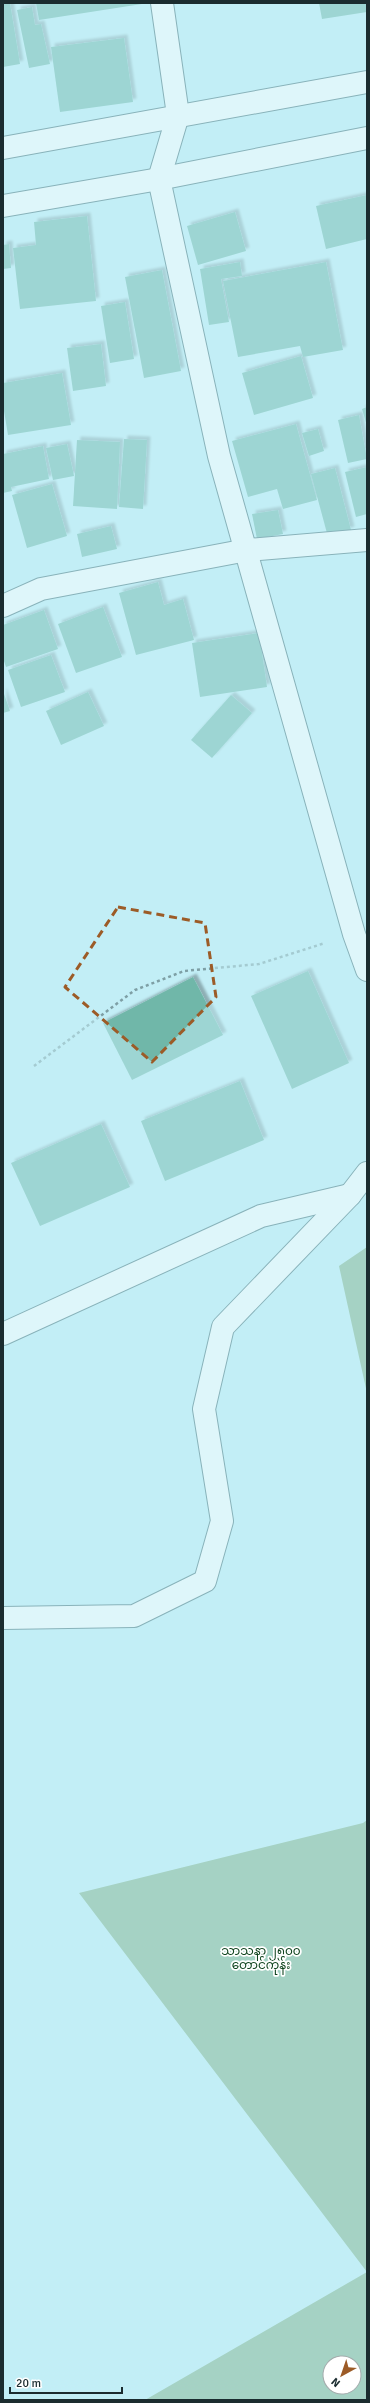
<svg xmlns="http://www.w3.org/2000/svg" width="370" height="2403" font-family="Signika,'Noto Sans Myanmar',sans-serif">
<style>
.forest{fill:#80af88;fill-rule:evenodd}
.building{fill:#70b7a9;filter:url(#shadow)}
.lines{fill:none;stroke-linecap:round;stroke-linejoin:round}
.street-casing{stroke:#426a72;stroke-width:24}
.primary-casing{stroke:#426a72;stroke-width:24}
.path{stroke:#7e9fa5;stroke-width:2.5;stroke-dasharray:3 3;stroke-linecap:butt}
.street{stroke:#fff;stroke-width:22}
.primary{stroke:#fff;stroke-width:22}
.marked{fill:none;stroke:#9c5b27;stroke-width:3;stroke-dasharray:8 5;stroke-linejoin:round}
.labels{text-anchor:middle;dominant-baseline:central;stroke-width:3.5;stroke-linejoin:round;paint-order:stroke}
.park-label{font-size:12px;fill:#0f441e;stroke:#fff}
</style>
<defs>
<filter id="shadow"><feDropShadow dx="3.5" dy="-3.5" stdDeviation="1" flood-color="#0004"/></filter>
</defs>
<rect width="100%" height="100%" fill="#c2eef6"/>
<g class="forest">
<polygon points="367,1247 367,1393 339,1266"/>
<polygon points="367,1820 367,2272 79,1893 363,1823"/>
<path d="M367,2272V2400H145ZM330,2363H354V2387H330Z"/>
</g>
<g class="building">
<polygon points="3,3 10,3 20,64 3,67"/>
<polygon points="36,3 141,3 142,4 39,20"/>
<polygon points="319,3 367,3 367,12 322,19"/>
<polygon points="32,7 35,25 41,24 50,64 29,68 17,10"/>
<polygon points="124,38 133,102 60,112 51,47"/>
<polygon points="367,195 367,239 326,249 316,206"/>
<polygon points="235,212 246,251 198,265 187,226"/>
<polygon points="87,216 96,301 20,309 13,248 36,245 34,222"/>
<polygon points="9,244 11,268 3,269 3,245"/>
<polygon points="240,262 242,276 221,279 229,322 209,325 200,269"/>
<polygon points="326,262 343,350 303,357 300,346 238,357 223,281"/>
<polygon points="162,270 181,371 144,378 125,277"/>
<polygon points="125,302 134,359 110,363 101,306"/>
<polygon points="101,344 106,386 73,391 67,348"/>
<polygon points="301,356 313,398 254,415 242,373"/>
<polygon points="62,373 71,425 8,435 3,405 3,383"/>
<polygon points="367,407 367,426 362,409"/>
<polygon points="359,415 367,459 348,463 338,420"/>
<polygon points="296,424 317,500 283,509 277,489 248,497 232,441"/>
<polygon points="318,429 324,451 309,456 302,433"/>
<polygon points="124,439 147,440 143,509 119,507"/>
<polygon points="77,440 120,442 117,509 73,506"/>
<polygon points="67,444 74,476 53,480 46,448"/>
<polygon points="43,446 49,479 11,487 12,491 3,493 3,454"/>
<polygon points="367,467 367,514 356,517 345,472"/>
<polygon points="335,468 351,530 328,537 311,474"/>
<polygon points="52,484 67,536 27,548 12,495"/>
<polygon points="278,510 283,534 257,539 252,514"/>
<polygon points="111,526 117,549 82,557 77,534"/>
<polygon points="158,582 164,605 183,599 194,640 136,655 119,593"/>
<polygon points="103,607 122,657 76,673 58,624"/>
<polygon points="44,610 58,649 6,667 3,658 3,625"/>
<polygon points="259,633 267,687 200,697 192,643"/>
<polygon points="51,655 65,692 21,707 8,670"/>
<polygon points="3,691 10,711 3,713"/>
<polygon points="88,692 104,726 61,745 46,711"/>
<polygon points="231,695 252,713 212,758 191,740"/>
<polygon points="308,971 349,1063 292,1089 251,996"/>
<polygon points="193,977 223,1035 132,1080 103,1023"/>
<polygon points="240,1081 264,1140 165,1181 141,1121"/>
<polygon points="101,1124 130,1187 40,1226 11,1163"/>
</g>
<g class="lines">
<defs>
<g id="street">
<polyline points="162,3 178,115 159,179 219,456 354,934 367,970"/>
<polyline points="3,606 41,589 247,550 367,540"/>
<polyline points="3,1334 261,1216 350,1195"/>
<polyline points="3,1618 134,1616 205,1581 222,1521 204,1409 223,1327 350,1195 367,1173"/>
</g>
<g id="primary">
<polyline points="3,148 367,82"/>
<polyline points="3,206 159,179 367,138"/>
</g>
</defs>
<use href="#street" class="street-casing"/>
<use href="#primary" class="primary-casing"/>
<polyline class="path" points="34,1066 135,990 184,971 259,964 325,943"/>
<use href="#street" class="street"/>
<use href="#primary" class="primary"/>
</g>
<path d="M0 0H370V2403H0ZM118,907L205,923L216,997L152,1062L65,987Z" fill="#c2eef6" fill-opacity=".55" fill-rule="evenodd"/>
<path class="marked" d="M118,907L205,923L216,997L152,1062L65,987Z"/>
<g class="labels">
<g class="park-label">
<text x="261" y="1951">သာသနာ ၂၅၀၀<tspan x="261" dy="14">တောင်ကုန်း</tspan></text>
</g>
</g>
<rect width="370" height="2403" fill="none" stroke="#1b2c2f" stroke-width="8"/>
<g transform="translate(342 2375) rotate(220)"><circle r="19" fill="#ffffff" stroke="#a4abac"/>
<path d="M0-3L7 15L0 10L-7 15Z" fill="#9c5b27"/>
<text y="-6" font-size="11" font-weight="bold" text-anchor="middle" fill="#1b2c2f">N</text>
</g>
<path d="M10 2387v6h112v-6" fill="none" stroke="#1b2c2f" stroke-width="2"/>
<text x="16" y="2387" font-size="12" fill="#1b2c2f" stroke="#ffffff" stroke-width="3" paint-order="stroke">20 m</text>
</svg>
